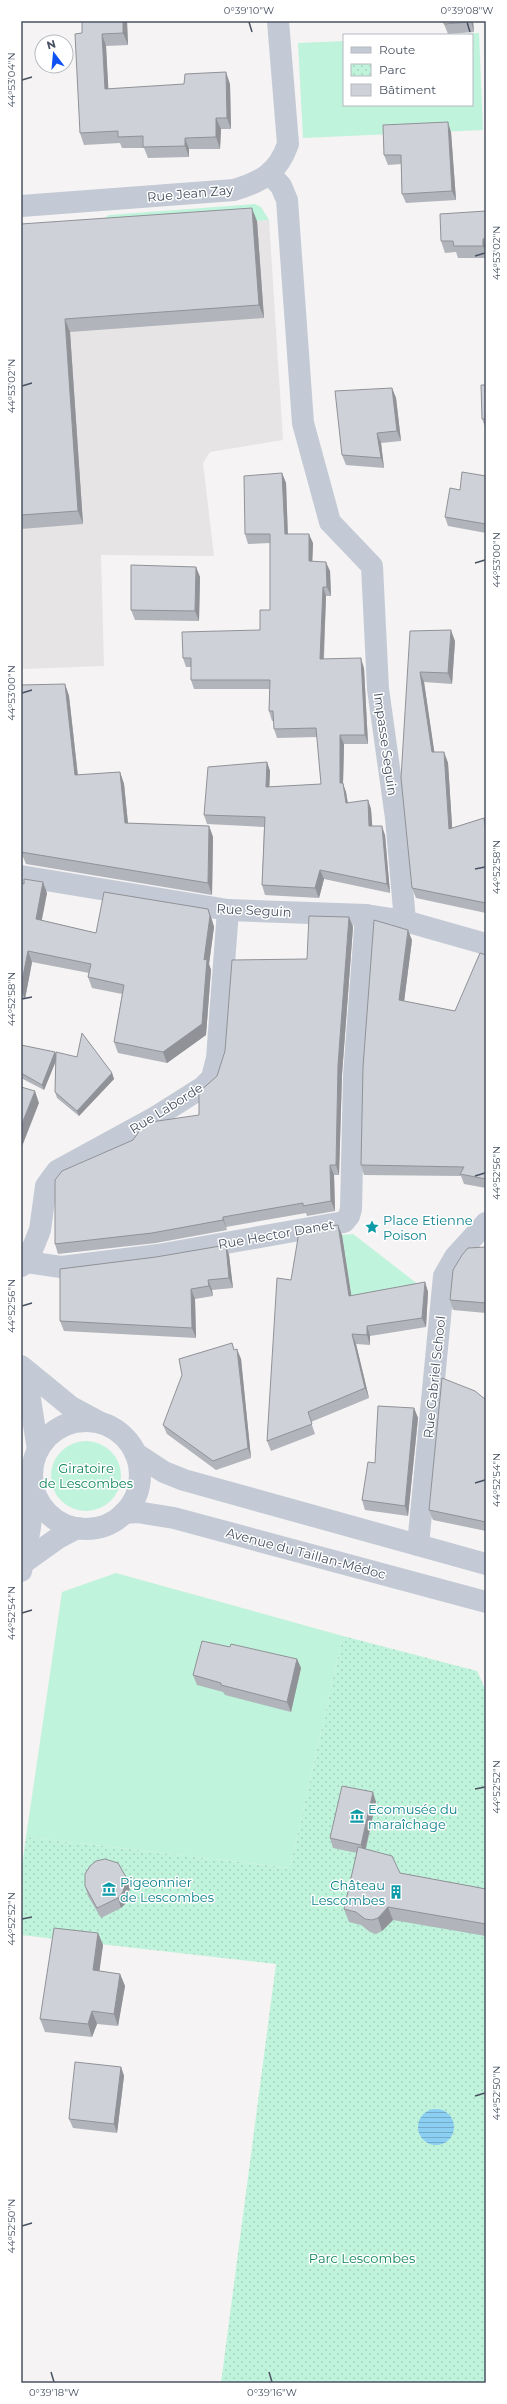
<svg xmlns="http://www.w3.org/2000/svg" width="507" height="2404" font-family="Montserrat,sans-serif">
<style>
.education{fill:#e6e4e5}
.green{fill:#c0f3db}
.park{fill:url(#park-dots)}
.water{fill:url(#water-rules)}
.lines{fill:none;stroke-linecap:round;stroke-linejoin:round}
.minor{stroke:#c3cad5;stroke-width:22}
.wall{fill:#b1b4ba}
.shaded-wall{fill:#909297}
.building{fill:#ced1d8;stroke:#909297}
.ticks{fill:none;stroke:#495262;stroke-width:1.5}
.labels{text-anchor:middle;dominant-baseline:central;stroke-width:3;stroke-linejoin:round;paint-order:stroke}
.street-label{font-size:13px;fill:#495262;stroke:#fff}
.culture-label{font-size:13px;fill:#0d838f;stroke:#fff;text-anchor:start}
.park-label{font-size:13px;fill:#11865c;stroke:#fff}
.neatline{fill:none;stroke:#495262;stroke-width:1.5}
.ticks-label{font-size:10px;text-anchor:middle;fill:#495262}
</style>
<defs>
<pattern id="park-dots" width="8" height="8" patternUnits="userSpaceOnUse"><rect width="8" height="8" fill="#c0f3db"/><path d="M2 2h.1M6 6h.1" fill="none" stroke="#a6d2be" stroke-width="1.8" stroke-linecap="round"/></pattern>
<pattern id="water-rules" width="6" height="5" patternUnits="userSpaceOnUse"><rect width="6" height="5" fill="#8bcff3"/><path d="M0 2.5h6" fill="none" stroke="#74abc8"/></pattern>
</defs>
<rect width="100%" height="100%" fill="#f5f3f3"/>
<polygon class="education" points="269,220 283,440 210,452 203,463 214,556 101,555 104,666 21,669 21,238"/>
<g class="green">
<polygon points="479,33 483,130 303,138 298,43 344,41 344,105 472,105 472,35 439,35"/>
<polygon points="255,204 261,207 269,220 100,232 103,219 109,215"/>
<polygon points="353,1234 428,1292 394,1299 352,1300 342,1235"/>
<circle cx="86" cy="1476" r="35"/>
<polygon points="116,1573 343,1636 290,1868 26,1837 62,1592"/>
</g>
<polygon class="park" points="343,1636 477,1671 486,1691 486,2383 221,2383 276,1964 21,1935 21,1874 26,1837 290,1868"/>
<circle class="water" cx="436" cy="2127" r="18"/>
<g class="lines">
<g class="minor">
<polyline points="270,174 281,186 287,200 303,423 330,522 372,566 378,689 396,818 405,921"/>
<path d="M21,206L234,190C261,182 278,173 288,144L278,21"/>
<polyline points="21,876 228,910 366,915 405,921 486,944"/>
<polyline points="27,1262 40,1230 46,1186 57,1171 154,1118 203,1087 212,1078 217,1058 228,910"/>
<polyline points="21,1266 27,1262 61,1267 158,1255 344,1222 349,1216 351,1209 354,1076 366,915"/>
<polyline points="21,1366 71,1407 99,1422"/>
<polyline points="21,1368 30,1399 38,1450"/>
<circle cx="86" cy="1475" r="54"/>
<polyline points="135,1453 164,1472 184,1480 486,1564"/>
<polyline points="124,1513 137,1512 174,1518 486,1602"/>
<polyline points="418,1545 444,1276 455,1257 486,1223"/>
<polyline points="23,1563 58,1538 77,1528"/>
<path d="M21,1571C28,1540 33,1520 32,1488"/>
</g>
</g>
<g class="wall">
<polygon points="82,21 127,21 128,45 106,46 108,89 230,84 231,129 221,129 220,149 189,149 189,157 148,158 144,148 122,148 120,143 84,145 80,133 82,33"/>
<polygon points="473,21 474,32 448,34 444,24"/>
<polygon points="451,132 456,200 406,203 402,194 401,164 388,165 384,155"/>
<polygon points="486,211 486,258 458,258 456,252 445,253 441,241"/>
<polygon points="257,221 264,318 70,332 83,524 21,529 21,224"/>
<polygon points="486,385 486,429 482,419"/>
<polygon points="392,388 396,398 401,441 381,443 384,468 346,465 342,455"/>
<polygon points="282,473 286,483 288,534 313,543 312,561 330,571 331,596 326,596 324,659 364,668 368,744 344,744 343,784 346,792 348,803 368,800 371,809 372,826 385,835 390,893 324,879 319,898 265,895 262,885 264,827 207,824 204,815 267,762 270,771 269,787 321,784 317,737 277,738 274,729 274,721 272,721 269,711 269,689 194,689 191,680 191,667 186,667 183,658 260,630 270,610 270,543 248,544 245,534"/>
<polygon points="486,476 486,533 448,526 445,517 460,490"/>
<polygon points="196,567 200,577 199,621 135,620 131,610"/>
<polygon points="410,631 455,641 452,684 424,682 434,752 444,752 448,763 452,828 484,818 486,822 486,913 416,898 412,888"/>
<polygon points="65,684 69,696 78,775 120,772 124,784 128,823 209,826 213,837 212,895 26,864 21,852"/>
<polygon points="21,883 47,893 41,920 96,933 208,909 212,920 214,927 209,964 211,970 206,1035 167,1063 118,1053 114,1042 122,994 92,988 88,977 89,973 32,962 25,999 21,998"/>
<polygon points="349,917 353,927 342,1075 339,1175 334,1175 335,1211 307,1216 306,1213 226,1227 227,1230 156,1243 58,1254 55,1244 199,1115 217,1076 307,959"/>
<polygon points="412,940 404,1001 455,1011 486,955 486,1188 464,1184 461,1176 364,1175 361,1165"/>
<polygon points="21,1045 55,1052 56,1054 112,1073 114,1079 79,1116 57,1098 55,1092 56,1061 44,1090 21,1078"/>
<polygon points="342,1235 351,1296 425,1282 428,1292 426,1327 370,1336 370,1345 356,1344 369,1398 311,1422 315,1434 271,1451 267,1441 291,1280"/>
<polygon points="226,1245 229,1255 233,1288 212,1290 213,1296 195,1299 196,1338 64,1331 60,1321"/>
<polygon points="486,1247 486,1313 453,1310 450,1300"/>
<polygon points="232,1343 234,1350 241,1359 251,1458 216,1470 167,1434 163,1425"/>
<polygon points="486,1400 486,1531 433,1520 429,1510"/>
<polygon points="414,1408 418,1418 408,1516 365,1510 362,1500 375,1463"/>
<polygon points="230,1647 297,1659 301,1668 291,1712 225,1695 223,1692 197,1685 193,1675"/>
<polygon points="376,1802 366,1849 400,1873 486,1889 486,1936 393,1920 382,1931 376,1934 370,1932 361,1925 349,1922 344,1909 357,1853 333,1848 330,1838"/>
<polygon points="85,1886 130,1887 127,1902 121,1908 101,1918 88,1896"/>
<polygon points="98,1933 103,1945 99,1971 120,1974 125,1986 118,2026 97,2024 92,2037 45,2032 40,2019"/>
<polygon points="121,2067 124,2076 117,2133 73,2128 69,2119"/>
</g>
<g class="shaded-wall">
<polygon points="123,21 127,21 128,45 123,33"/>
<polygon points="470,21 473,21 474,32 471,22"/>
<polygon points="102,34 106,46 109,100 105,89"/>
<polygon points="226,72 230,84 231,129 227,118"/>
<polygon points="216,118 221,129 220,149 216,137"/>
<polygon points="448,122 451,132 456,200 452,191"/>
<polygon points="185,138 189,149 189,157 185,146"/>
<polygon points="252,208 257,221 264,318 259,305"/>
<polygon points="483,239 486,246 486,254 483,246"/>
<polygon points="65,319 70,332 83,524 78,511"/>
<polygon points="392,388 396,398 401,441 397,431"/>
<polygon points="377,433 381,443 384,468 381,458"/>
<polygon points="282,473 286,483 288,543 285,534"/>
<polygon points="309,534 313,543 312,571 309,561"/>
<polygon points="326,562 330,571 331,596 327,587"/>
<polygon points="196,567 200,577 199,621 195,611"/>
<polygon points="323,587 326,596 323,668 320,659"/>
<polygon points="451,630 455,641 452,684 448,673"/>
<polygon points="361,658 364,668 368,744 365,735"/>
<polygon points="420,672 424,682 436,763 432,752"/>
<polygon points="65,684 69,696 79,787 75,775"/>
<polygon points="340,735 344,744 343,784 346,792 349,812 340,783"/>
<polygon points="444,752 448,763 453,840 449,829"/>
<polygon points="267,762 270,771 269,797 266,787"/>
<polygon points="120,772 124,784 129,834 125,823"/>
<polygon points="368,800 371,809 373,835 369,826"/>
<polygon points="484,818 486,822 486,833"/>
<polygon points="209,826 213,837 212,895 208,883"/>
<polygon points="382,826 385,835 390,893 387,884"/>
<polygon points="320,870 324,879 319,898 315,888"/>
<polygon points="43,882 47,893 40,930 36,919"/>
<polygon points="208,909 212,920 214,927 209,964 211,970 206,1035 167,1063 163,1052 204,960"/>
<polygon points="349,917 353,927 342,1075 339,1175 336,1165 338,1065"/>
<polygon points="408,930 412,940 403,1010 399,1000"/>
<polygon points="28,951 32,962 25,999 21,989 21,986"/>
<polygon points="55,1052 57,1058 44,1090 42,1085"/>
<polygon points="112,1073 114,1079 79,1116 77,1111"/>
<polygon points="35,1091 39,1103 21,1149 21,1126"/>
<polygon points="330,1165 334,1175 335,1211 331,1201"/>
<polygon points="223,1217 226,1227 227,1230 223,1220"/>
<polygon points="338,1225 342,1235 353,1306 349,1296"/>
<polygon points="226,1245 229,1255 233,1288 229,1278"/>
<polygon points="208,1280 212,1290 213,1296 209,1286"/>
<polygon points="425,1282 428,1292 426,1327 422,1318"/>
<polygon points="191,1289 195,1299 196,1338 192,1328"/>
<polygon points="367,1326 370,1336 370,1345 367,1335"/>
<polygon points="352,1334 356,1344 369,1398 365,1388"/>
<polygon points="237,1349 241,1359 251,1458 248,1448"/>
<polygon points="414,1408 418,1418 408,1516 405,1506"/>
<polygon points="297,1659 301,1668 291,1712 287,1702"/>
<polygon points="373,1792 376,1802 364,1855 361,1845"/>
<polygon points="126,1877 130,1887 127,1902 121,1908 118,1898"/>
<polygon points="388,1907 393,1920 382,1931 378,1918"/>
<polygon points="98,1933 103,1945 98,1982 93,1970"/>
<polygon points="120,1974 125,1986 118,2026 114,2014"/>
<polygon points="92,2011 97,2024 92,2037 88,2024"/>
<polygon points="121,2067 124,2076 117,2133 114,2124"/>
</g>
<g class="building">
<polygon points="82,21 123,21 123,33 102,34 105,89 184,84 185,74 226,72 227,118 216,118 216,137 185,138 185,146 143,147 143,136 118,137 118,131 80,133 75,34 82,33"/>
<polygon points="444,21 470,21 471,22 444,24"/>
<polygon points="448,122 452,191 402,194 401,155 384,155 383,125"/>
<polygon points="252,208 259,305 65,319 78,511 21,515 21,224"/>
<polygon points="486,211 486,238 483,239 483,246 454,246 453,241 441,241 440,214"/>
<polygon points="481,385 486,385 486,419 482,419"/>
<polygon points="392,388 397,431 377,433 381,458 342,455 335,391"/>
<polygon points="462,472 486,476 486,524 445,517 450,488 460,490"/>
<polygon points="282,473 285,534 309,534 309,561 326,562 327,587 323,587 320,659 361,658 365,735 340,735 340,783 343,783 346,803 368,800 369,826 382,826 387,884 320,870 315,888 262,885 265,817 204,815 208,767 267,762 266,787 321,784 316,728 274,729 273,711 269,711 270,680 191,680 191,658 183,658 182,632 260,630 260,610 270,610 270,534 245,534 244,476"/>
<polygon points="131,565 196,567 195,611 131,610"/>
<polygon points="451,630 448,673 420,672 432,752 444,752 449,829 484,818 486,833 486,903 412,888 401,778 410,631"/>
<polygon points="65,684 75,775 120,772 125,823 209,826 208,883 21,852 21,685"/>
<polygon points="24,879 43,882 36,919 96,933 104,892 208,909 210,916 204,960 207,959 202,1024 163,1052 114,1042 124,985 88,977 91,964 28,951 21,986 21,883 24,884"/>
<polygon points="309,916 349,917 338,1065 336,1165 330,1165 331,1201 303,1206 303,1203 223,1217 223,1220 152,1233 55,1244 55,1180 62,1171 133,1140 142,1127 151,1122 199,1115 199,1092 217,1076 225,1051 232,960 307,959"/>
<polygon points="374,920 408,930 399,1000 455,1011 480,953 486,955 486,1179 460,1174 464,1167 361,1165 363,1067"/>
<polygon points="82,1033 112,1073 77,1111 55,1092 56,1052 77,1057"/>
<polygon points="21,1045 55,1052 42,1085 21,1073"/>
<polygon points="21,1087 35,1091 21,1126"/>
<polygon points="338,1225 349,1296 425,1282 422,1318 367,1326 367,1335 352,1334 365,1388 308,1412 312,1424 267,1441 277,1278 291,1280 299,1232"/>
<polygon points="226,1245 229,1278 208,1280 209,1286 191,1289 192,1328 60,1321 60,1269 156,1257"/>
<polygon points="486,1247 486,1303 450,1300 453,1270 462,1255 468,1248"/>
<polygon points="232,1343 234,1350 237,1349 248,1448 213,1461 163,1425 182,1375 179,1359"/>
<polygon points="442,1378 475,1391 486,1400 486,1522 429,1510"/>
<polygon points="378,1406 414,1408 405,1506 362,1500 368,1462 375,1463"/>
<polygon points="202,1641 230,1647 231,1644 297,1659 287,1702 221,1685 221,1683 193,1675"/>
<polygon points="342,1786 373,1792 361,1845 330,1838"/>
<polygon points="358,1847 392,1856 400,1873 486,1889 486,1924 388,1907 378,1918 372,1920 365,1919 356,1912 344,1909"/>
<polygon points="105,1859 118,1863 126,1877 123,1892 118,1898 97,1908 85,1886 85,1874 90,1866 96,1861"/>
<polygon points="54,1928 98,1933 93,1970 120,1974 114,2014 92,2011 88,2024 40,2019"/>
<polygon points="75,2062 121,2067 114,2124 69,2119"/>
</g>
<path class="ticks" d="M249,22L252,32M467,22L470,32M22,80L32,77M475,256L485,253M22,386L32,383M475,563L485,560M22,693L32,690M475,869L485,867M22,999L32,997M475,1176L485,1173M22,1306L32,1303M475,1483L485,1480M22,1613L32,1610M475,1789L485,1787M22,1919L32,1917M475,2096L485,2093M22,2226L32,2223M51,2372L54,2382M269,2372L272,2382"/>
<defs>
<symbol id="sight-bare" viewBox="-9 -9 18 18"><path d="M0-6L1.8-2.2L6-1.7L2.9 1.2L3.7 5.4L0 3.3L-3.7 5.4L-2.9 1.2L-6-1.7L-1.8-2.2Z" fill="#0f9aa8" stroke="#fff" stroke-width="2.5" paint-order="stroke"/></symbol>
<symbol id="museum-bare" viewBox="-9 -9 18 18"><path d="M0-6L6-3V-2H-6V-3ZM-5-1h2V3h-2ZM-1-1h2V3h-2ZM3-1h2V3H3ZM-6 4H6V6H-6Z" fill="#0f9aa8" stroke="#fff" stroke-width="2.5" paint-order="stroke"/></symbol>
<symbol id="building-bare" viewBox="-9 -9 18 18"><path d="M-4-6H4V6H1V3H-1V6H-4ZM-2.5-4.3h1.7v1.8h-1.7ZM.8-4.3h1.7v1.8H.8ZM-2.5-1h1.7V.8h-1.7ZM.8-1h1.7V.8H.8Z" fill="#0f9aa8" stroke="#fff" stroke-width="2.5" paint-order="stroke"/></symbol>
</defs>
<g fill-rule="evenodd">
<use href="#sight-bare" x="362" y="1217" width="20" height="20"/>
<use href="#museum-bare" x="347" y="1806" width="20" height="20"/>
<use href="#museum-bare" x="99" y="1879" width="20" height="20"/>
<use href="#building-bare" x="386" y="1882" width="20" height="20"/>
</g>
<g class="labels">
<g class="street-label">
<text transform="translate(190 193) rotate(-5)">Rue Jean Zay</text>
<text transform="translate(386 744) rotate(82)">Impasse Seguin</text>
<text transform="translate(254 910) rotate(3)">Rue Seguin</text>
<text transform="translate(166 1108) rotate(-32)">Rue Laborde</text>
<text transform="translate(276 1234) rotate(-10)">Rue Hector Danet</text>
<text transform="translate(434 1377) rotate(-84)">Rue Gabriel School</text>
<text transform="translate(306 1553) rotate(15)">Avenue du Taillan-Médoc</text>
</g>
<g class="culture-label">
<text x="383" y="1220">Place Etienne<tspan x="383" dy="15">Poison</tspan></text>
<text x="368" y="1809">Ecomusée du<tspan x="368" dy="15">maraîchage</tspan></text>
<text x="120" y="1882">Pigeonnier<tspan x="120" dy="15">de Lescombes</tspan></text>
<text x="385" y="1885" text-anchor="end">Château<tspan x="385" dy="15">Lescombes</tspan></text>
</g>
<g class="park-label">
<text x="86" y="1468">Giratoire<tspan x="86" dy="15">de Lescombes</tspan></text>
<text x="362" y="2258">Parc Lescombes</text>
</g>
</g>
<rect width="507" height="2404" fill="none" stroke="#ffffff" stroke-width="44"/>
<rect x="343" y="34" width="130" height="72" fill="#ffffff" stroke="#b6bac0"/>
<rect x="351" y="47" width="20" height="6" fill="#c3cad5" stroke="#b6bac0"/>
<text x="379" y="54" font-size="12" fill="#495262">Route</text>
<rect x="351" y="64" width="20" height="12" fill="url(#park-dots)" stroke="#b6bac0"/>
<text x="379" y="74" font-size="12" fill="#495262">Parc</text>
<rect x="351" y="84" width="20" height="12" fill="#ced1d8" stroke="#b6bac0"/>
<text x="379" y="94" font-size="12" fill="#495262">Bâtiment</text>
<g transform="translate(54 54) rotate(344)"><circle r="19" fill="#ffffff" stroke="#b6bac0"/>
<path d="M0-3L7 15L0 10L-7 15Z" fill="#0e52f3"/>
<text y="-6" font-size="11" font-weight="bold" text-anchor="middle" fill="#495262">N</text>
</g>
<rect x="22" y="22" width="463" height="2360" class="neatline"/>
<g class="ticks-label">
<text x="249" y="14">0°39'10"W</text>
<text x="467" y="14">0°39'08"W</text>
<text transform="translate(11 80) rotate(-90)" y="4">44°53'04"N</text>
<text transform="translate(496 253) rotate(-90)" y="4">44°53'02"N</text>
<text transform="translate(11 386) rotate(-90)" y="4">44°53'02"N</text>
<text transform="translate(496 560) rotate(-90)" y="4">44°53'00"N</text>
<text transform="translate(11 693) rotate(-90)" y="4">44°53'00"N</text>
<text transform="translate(496 867) rotate(-90)" y="4">44°52'58"N</text>
<text transform="translate(11 999) rotate(-90)" y="4">44°52'58"N</text>
<text transform="translate(496 1173) rotate(-90)" y="4">44°52'56"N</text>
<text transform="translate(11 1306) rotate(-90)" y="4">44°52'56"N</text>
<text transform="translate(496 1480) rotate(-90)" y="4">44°52'54"N</text>
<text transform="translate(11 1613) rotate(-90)" y="4">44°52'54"N</text>
<text transform="translate(496 1787) rotate(-90)" y="4">44°52'52"N</text>
<text transform="translate(11 1919) rotate(-90)" y="4">44°52'52"N</text>
<text transform="translate(496 2093) rotate(-90)" y="4">44°52'50"N</text>
<text transform="translate(11 2226) rotate(-90)" y="4">44°52'50"N</text>
<text x="54" y="2396">0°39'18"W</text>
<text x="272" y="2396">0°39'16"W</text>
</g>
</svg>
